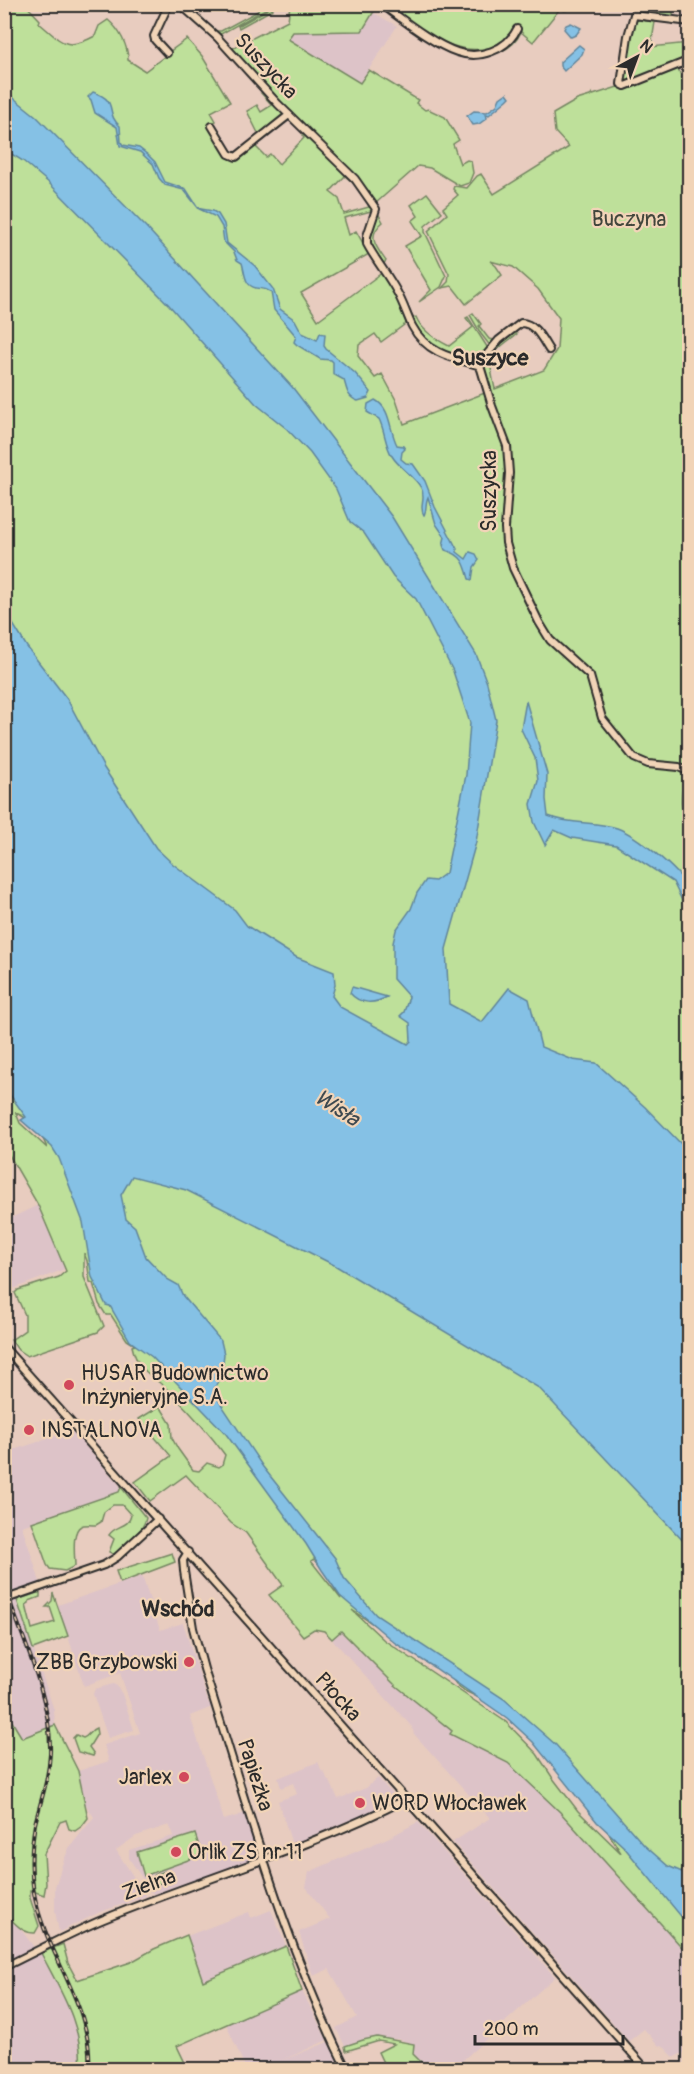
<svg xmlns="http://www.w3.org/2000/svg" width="694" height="2074" font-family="Pangolin,sans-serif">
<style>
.built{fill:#ddc3c8}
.green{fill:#bee09a;stroke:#748662;stroke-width:1.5;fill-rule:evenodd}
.water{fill:#85c1e5;stroke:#61859b;stroke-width:1.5}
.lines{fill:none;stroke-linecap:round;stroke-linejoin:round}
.minor-casing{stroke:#2b2b2b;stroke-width:10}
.minor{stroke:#f1d4b7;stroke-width:6}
.rail-casing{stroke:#2b2b2b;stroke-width:4}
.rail{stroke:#f1d4b7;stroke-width:1.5;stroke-dasharray:4.5;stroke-linecap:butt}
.poi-dot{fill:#d1495b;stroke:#f1d4b7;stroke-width:2}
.labels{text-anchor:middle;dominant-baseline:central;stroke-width:4.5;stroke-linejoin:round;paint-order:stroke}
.street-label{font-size:21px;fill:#2b2b2b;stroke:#f1d4b7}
.park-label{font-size:21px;fill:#41463c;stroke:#f1d4b7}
.poi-label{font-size:21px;fill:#2b2b2b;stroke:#f1d4b7;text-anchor:start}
.neighbourhood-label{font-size:22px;font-weight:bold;fill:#2b2b2b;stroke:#f1d4b7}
.water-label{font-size:22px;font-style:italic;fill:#3d4950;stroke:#f1d4b7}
</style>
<rect width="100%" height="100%" fill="#e8ccbf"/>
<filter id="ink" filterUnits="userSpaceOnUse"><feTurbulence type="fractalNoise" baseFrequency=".0167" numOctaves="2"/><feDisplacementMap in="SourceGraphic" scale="12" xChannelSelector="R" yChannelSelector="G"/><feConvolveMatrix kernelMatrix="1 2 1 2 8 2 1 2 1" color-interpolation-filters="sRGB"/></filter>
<g filter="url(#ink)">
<g class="built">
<polygon points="374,13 397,26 360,83 288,39 293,32 362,31"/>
<polygon points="38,1205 65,1269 5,1292 5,1221"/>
<polygon points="72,1431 121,1487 119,1492 22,1526 41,1585 38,1591 40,1593 17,1601 54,1710 55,1725 22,1738 5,1710 4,1453"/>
<polygon points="142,1576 160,1630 183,1623 208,1702 212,1707 190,1716 224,1820 246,1813 260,1857 154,1894 151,1892 129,1858 129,1850 173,1836 169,1825 136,1836 116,1850 146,1896 100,1912 59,1932 55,1911 55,1887 62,1865 69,1848 94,1817 72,1784 78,1771 109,1761 104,1745 140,1733 120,1673 84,1686 58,1605"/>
<polygon points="341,1631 395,1685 452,1731 450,1734 508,1763 560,1812 689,1955 689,2050 674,2057 662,2045 659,2046 644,2029 629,2041 453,1842 490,1818 414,1734 412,1727 332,1639"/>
<polygon points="113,1684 117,1686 122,1694 134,1730 108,1738 93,1694 95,1689"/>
<polygon points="318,1762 322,1772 324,1771 328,1781 330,1781 338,1799 366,1788 378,1778 393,1795 384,1806 292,1844 278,1801 297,1794 293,1783 281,1788 278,1778"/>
<polygon points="418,1822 555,1977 453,2069 428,2069 413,2054 414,2044 397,2039 363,2040 345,2046 336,2028 357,2017 329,1969 313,1976 299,1932 330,1919 306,1887 309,1872 392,1836"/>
<polygon points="271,1910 286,1946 203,1982 187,1936 249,1912 251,1918"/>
<polygon points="5,1915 13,1919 34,1947 5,1962"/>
<polygon points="41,1953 72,2014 80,2044 80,2069 9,2069 5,2062 5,1972"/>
<polygon points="302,1991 327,2040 281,2061 328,2042 341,2069 246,2069 226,2024"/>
</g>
<g class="green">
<path d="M4,5H26L40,20L39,23C62,42 65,52 95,36L99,26L108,20C119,29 128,45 128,60L145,71L165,56L156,46L166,54L187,39L202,56L230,102L211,112L216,121L209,125L226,154L231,159L240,158L255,146L266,157L270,154L279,164L304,138L302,135L305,132L344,169L359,188L345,176L330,192L339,199L344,214L369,207L366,198L374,210L372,215L371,211L344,218L349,235L356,231L364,245L365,239V248L369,254L301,293L318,320L383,272L399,300L408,322L381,342L375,334L359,345L358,356L375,378L382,374L396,400L404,424L490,391L485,371L482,366L497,345L515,331L517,334C489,356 487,353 495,389L544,370L557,349L559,318L538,289L513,267L490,261L496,266L502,275L466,304L452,286L442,288L448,282L449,274L428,231L447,214L443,208L458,195L453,189L454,186L467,188L477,176L481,174L494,194L569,147L555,132L553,114L577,100L590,96L592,93L593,95L621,86L634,23L638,20L655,22L651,47L689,43V63L678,68L690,100L689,1955L560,1812L508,1763L450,1734L452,1731L395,1685L341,1631L332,1639L324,1631L314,1629L303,1636L269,1595L283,1585L246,1533L231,1523L186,1475L150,1501L135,1482L171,1456L139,1419L160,1406L171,1424L172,1438L178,1449L193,1470L199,1471L207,1463L219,1467L222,1465L225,1455C210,1434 192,1414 173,1395C156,1376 138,1374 132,1346L135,1345L127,1340L111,1315H106L99,1304L93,1283L90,1282L87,1261L84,1253V1277L104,1326L98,1332L27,1356L18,1350L11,1340L25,1330V1315L15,1293L18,1290L59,1277L66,1271L38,1205L5,1148ZM16,1113C31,1119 41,1132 47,1148L20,1123ZM314,1559C327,1571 332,1585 341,1599L311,1561ZM352,1610L451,1677L456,1684L465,1691L490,1703L545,1749L600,1819L621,1853L578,1811L552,1777L537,1754L506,1722L384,1640Z"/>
<polygon points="260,5 270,5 273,9 239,28 238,26 268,9 267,8 221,34 213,31 221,31 258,11"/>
<polygon points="290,5 374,5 376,8 362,31 293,32 288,39 360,83 369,70 418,100 416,103 425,110 428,109 445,117 459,140 453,144 460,164 467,160 471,161 473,173 469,183 460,186 430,168 418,166 376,203 343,162 279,102 231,49 288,20"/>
<path d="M387,5H563L533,42L521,32C511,55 487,56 465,57C485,46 505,57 518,30C475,74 426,34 387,5Z"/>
<polygon points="640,5 673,5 673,19 642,15 639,11"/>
<polygon points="264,92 285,113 284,117 261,134 258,133 247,111 257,105 261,112 272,105 261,93"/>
<polygon points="427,193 442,212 425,226 425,232 446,276 441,287 419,302 431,290 405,246 422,236 412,221 418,216 411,205"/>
<path d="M378,213L383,222C366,236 376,247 386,261L383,264C367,241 368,239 378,213Z"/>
<polygon points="473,313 481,324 479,326 489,339 495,340 512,326 513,327 491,347 481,334 470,315"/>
<path d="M416,317C421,330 437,340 449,346L473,327L466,318L468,317L489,350L480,360L473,362L456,358L429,345L411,318Z"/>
<path d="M121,1487L146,1518C144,1530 125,1547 115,1555L109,1552L114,1539L109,1535C115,1525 129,1528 131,1515L122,1505H113L104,1512L101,1522L96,1525C92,1525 84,1524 81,1526C71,1531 75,1557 75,1566L65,1571L50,1569L47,1565L32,1522L119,1492Z"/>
<polygon points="172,1553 175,1562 120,1583 116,1571"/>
<polygon points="37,1593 40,1593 40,1597 29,1601 29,1603 26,1605 32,1629 55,1622 50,1607 46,1607 52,1601 53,1593 68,1636 33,1649 17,1600"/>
<path d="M5,1710L22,1738L55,1725L78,1771L88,1818L82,1826L75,1831L69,1829L66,1820L60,1822L44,1854L46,1884L44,1895L30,1890V1898L39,1926L35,1933C20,1933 16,1922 5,1915Z"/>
<path d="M96,1728L97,1734L89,1747L94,1754L93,1756L78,1752L73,1738L76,1735L83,1738C89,1736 90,1730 96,1728Z"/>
<polygon points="195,1834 202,1855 144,1876 137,1852"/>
<polygon points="166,1871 170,1880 154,1885 154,1875"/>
<path d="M187,1935L203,1981L286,1946L302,1991L177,2046L188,2069H80C84,2027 60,1990 41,1953L63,1944L68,1963L77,1980L131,1962L154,1949Z"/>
<polygon points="377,2037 414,2044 413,2054 428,2069 386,2069 378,2052 394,2044 379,2041 346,2051 345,2046 363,2040"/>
</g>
<g class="water">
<polygon points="571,23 581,28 576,35 571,37 564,29 566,25"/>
<polygon points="579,45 584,49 582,54 564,71 560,66 560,62"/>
<polygon points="5,91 36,116 146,227 293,388 392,517 476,654 487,683 496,720 476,842 446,949 449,1004 482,1022 509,988 529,999 541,1047 573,1060 596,1063 645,1107 689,1152 689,1547 539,1388 336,1266 186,1190 132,1176 121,1195 126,1219 135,1227 146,1257 167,1279 178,1285 183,1296 221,1341 224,1354 222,1371 214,1390 219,1401 263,1467 335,1558 344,1578 376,1615 504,1699 556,1745 644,1845 668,1866 689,1875 689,1926 624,1847 597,1822 533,1742 507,1718 435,1668 395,1643 340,1596 322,1570 306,1544 226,1434 152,1357 130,1341 110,1306 106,1305 92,1277 83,1222 59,1158 52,1147 21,1120 26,1117 5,1088 5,611 27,647 67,699 104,768 156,848 173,864 235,910 247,926 296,957 334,972 335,985 332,996 340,1007 408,1044 411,1041 410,1023 400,1016 404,1012 409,997 393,979 393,943 396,930 411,909 417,893 426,880 435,881 446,873 466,775 470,723 453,671 416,599 393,577 364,533 350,522 336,489 310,453 287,429 256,404 169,305 49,183 23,161 5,150"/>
<path d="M93,92C120,101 104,113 120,126L121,142L123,145L139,148L148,155L155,162L165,182L186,189L197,206L201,209L213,211L218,214L224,224L227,243L255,266L273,289L280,309L295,320L302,333L317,340L320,333L325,334L324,346L326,349L355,373L371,392L368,398L358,401C347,397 347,390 344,380L333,374V362L331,360L320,359L297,345L294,342L296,336L274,310L271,292C265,288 262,289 256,288C244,286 245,272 242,263L237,260L234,252L224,242L222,227L216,217L199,209L184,190L165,185L159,178L153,164L140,152L120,146L117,127L95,113L91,100L88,97Z"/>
<polygon points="507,93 510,97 507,100 489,115 486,114 487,118 479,124 473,125 467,116 474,111 487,112 497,105 500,98"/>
<path d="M375,400C391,408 389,430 397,445L403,446L405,449L402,452L401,459L406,463L413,464L425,481L435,507L457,549V552L466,559L470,552L476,554L479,560L474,567L472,580L469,579C465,564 463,555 445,550L443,545L445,537L436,524L428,497C425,503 427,510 424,515C418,507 427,497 421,488C416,477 399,468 392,456C385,445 385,431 379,419L367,412L368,404Z"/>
<path d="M526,701L547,774L546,799L548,816C571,825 596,821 617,828C636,835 678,869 688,887C692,894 690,907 689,915L673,882L616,845L572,838L554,830L545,845L534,822L531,804L538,781L535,758L521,729Z"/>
<path d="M352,987L387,997C375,1004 360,1005 350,993Z"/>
</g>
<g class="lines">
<defs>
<g id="minor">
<path d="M180,4L217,37L278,104L355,179L376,209L367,236V244C376,261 388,275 397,292C403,303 407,315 412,326C426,353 452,358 478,365L481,369L492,406L507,446L509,473L505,528L506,543L513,568L539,622L550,640L590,676L602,718L634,758L648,764L679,767L687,771C691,785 681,801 690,814"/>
<path d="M381,4C402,19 433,44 457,52C479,60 507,50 517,29"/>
<polyline points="637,4 628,36 621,84 625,86 690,60"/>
<polyline points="565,6 566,4"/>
<polyline points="634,15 690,22"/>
<polyline points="167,53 155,40 154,36 169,4"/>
<polyline points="212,126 229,154 236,157 289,115"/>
<path d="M478,365L499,340L521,323C535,323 542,339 549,350"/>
<polyline points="4,1347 647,2070"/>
<path d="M188,1552L183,1560L184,1571L193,1628L204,1669C247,1803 283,1943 347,2070"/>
<polyline points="6,1599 104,1565 117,1557 158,1519"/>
<path d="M4,1967C37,1951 70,1933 104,1919C204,1878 309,1849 406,1799"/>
</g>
</defs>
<use href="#minor" class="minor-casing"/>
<use href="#minor" class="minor"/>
<defs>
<path id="rail" d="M4,1586C22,1637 52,1699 50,1753C49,1778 41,1800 35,1824C31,1847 30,1870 34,1893C45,1955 94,2005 89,2070"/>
</defs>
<use href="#rail" class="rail-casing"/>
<use href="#rail" class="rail"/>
</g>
</g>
<g class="poi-dot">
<circle cx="69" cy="1385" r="6"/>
<circle cx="29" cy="1430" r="6"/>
<circle cx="189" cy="1662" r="6"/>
<circle cx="184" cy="1777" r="6"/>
<circle cx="360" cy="1803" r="6"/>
<circle cx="176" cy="1852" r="6"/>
</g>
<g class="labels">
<g class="street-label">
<text transform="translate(266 66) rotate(47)">Suszycka</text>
<text transform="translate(489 491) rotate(-90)">Suszycka</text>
<text transform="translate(338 1697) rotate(48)">Płocka</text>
<text transform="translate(255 1775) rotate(72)">Papieżka</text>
<text transform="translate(149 1885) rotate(-20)">Zielna</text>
</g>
<g class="park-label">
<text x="629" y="219">Buczyna</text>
</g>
<g class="poi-label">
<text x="81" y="1373">HUSAR Budownictwo<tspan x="81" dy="24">Inżynieryjne S.A.</tspan></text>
<text x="41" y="1430">INSTALNOVA</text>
<text x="177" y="1662" text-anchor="end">ZBB Grzybowski</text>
<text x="172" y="1777" text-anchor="end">Jarlex</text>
<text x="372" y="1803">WORD Włocławek</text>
<text x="188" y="1852">Orlik ZS nr 11</text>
</g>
<g class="neighbourhood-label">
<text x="490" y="358">Suszyce</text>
<text x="178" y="1609">Wschód</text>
</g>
<g class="water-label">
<text transform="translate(337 1108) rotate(33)">Wisła</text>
</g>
</g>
<rect width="694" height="2074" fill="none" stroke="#f1d4b7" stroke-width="24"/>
<rect x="12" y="12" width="670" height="2050" fill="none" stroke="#2b2b2b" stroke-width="2" filter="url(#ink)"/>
<g transform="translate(637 57) rotate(41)" stroke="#f1d4b7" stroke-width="4.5" paint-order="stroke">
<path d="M0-4.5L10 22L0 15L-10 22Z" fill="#2b2b2b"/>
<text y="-9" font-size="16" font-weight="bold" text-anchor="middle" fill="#2b2b2b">N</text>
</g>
<path d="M475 2035v9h148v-9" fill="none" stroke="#2b2b2b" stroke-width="3"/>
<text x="484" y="2035" font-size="18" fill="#2b2b2b" stroke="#f1d4b7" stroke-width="4.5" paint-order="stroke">200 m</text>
</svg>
